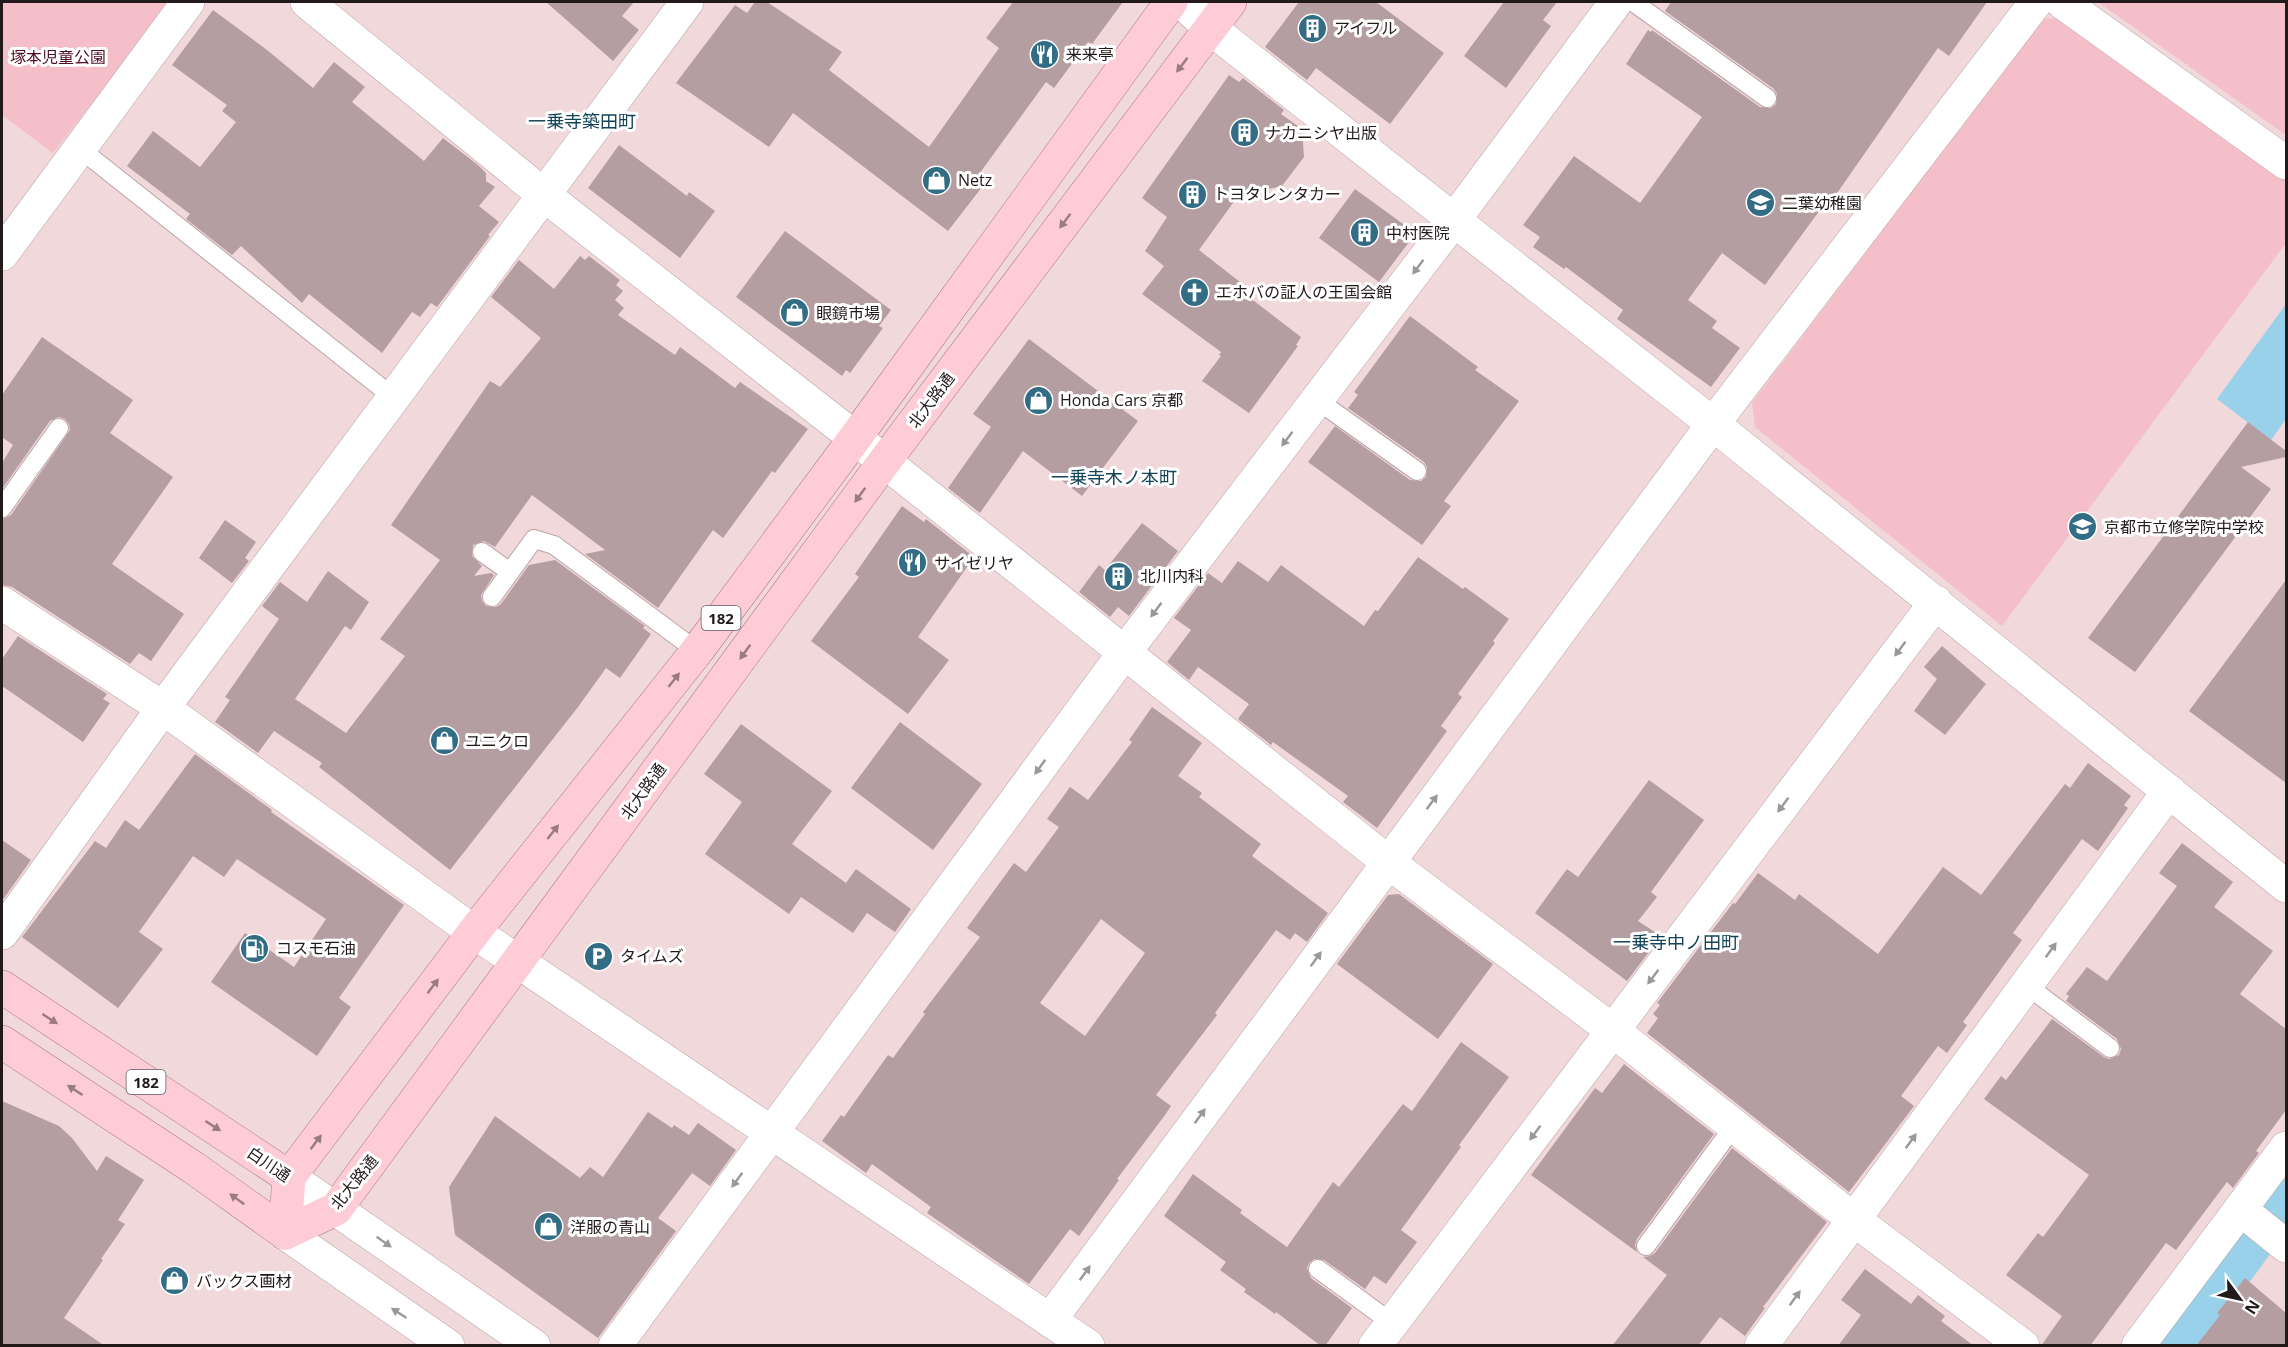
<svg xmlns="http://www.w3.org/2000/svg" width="2288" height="1347" font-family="'Open Sans','Noto Sans JP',sans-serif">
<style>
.green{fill:#f4bfc8}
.water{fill:#9ad1ea}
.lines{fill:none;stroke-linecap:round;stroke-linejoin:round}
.canal{stroke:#9ad1ea;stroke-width:39}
.building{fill:#b59ea2;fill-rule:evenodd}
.lane-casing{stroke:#bba4a8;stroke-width:20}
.street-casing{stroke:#bba4a8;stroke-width:34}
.secondary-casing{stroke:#bba4a8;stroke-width:34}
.primary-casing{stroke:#af7782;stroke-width:34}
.lane{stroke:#fff;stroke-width:18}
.street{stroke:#fff;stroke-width:33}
.secondary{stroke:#fff;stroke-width:33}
.primary{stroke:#fdccd6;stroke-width:33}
.oneway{fill:#9a7b81}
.oneway2{fill:#9b9898}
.labels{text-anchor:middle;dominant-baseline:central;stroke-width:6;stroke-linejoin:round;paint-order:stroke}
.shield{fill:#fff;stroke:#645e5f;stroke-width:1.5}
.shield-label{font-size:15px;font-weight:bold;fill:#21191a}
.poi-label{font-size:16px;fill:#21191a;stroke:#fff;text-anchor:start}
.park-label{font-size:16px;fill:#500f24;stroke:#fff}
.street-label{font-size:16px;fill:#21191a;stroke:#fff}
.neighbourhood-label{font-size:18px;fill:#134457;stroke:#fff}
</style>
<rect width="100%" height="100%" fill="#f0d8db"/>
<g class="green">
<polygon points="2,2 171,2 53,153 2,115"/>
<polygon points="2098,2 2286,2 2286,135"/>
<polygon points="2062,18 2286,178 2286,243 2002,626 1755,427 1752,403 2042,19"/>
</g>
<polygon class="water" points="2286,304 2286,419 2271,440 2217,399"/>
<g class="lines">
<polyline class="canal" points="2179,1346 2286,1199"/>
</g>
<g class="building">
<polygon points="546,2 634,2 622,16 639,30 613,61"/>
<polygon points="755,2 767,2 842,52 829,70 929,147 999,48 986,38 1013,2 1123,2 1092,44 1088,42 1054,88 1046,82 974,181 982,187 948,231 793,113 769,147 676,83 735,5 747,13"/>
<polygon points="1299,2 1376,2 1444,53 1390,124 1316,68 1307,80 1265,47"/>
<polygon points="1504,2 1557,2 1543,20 1551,26 1506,88 1464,56"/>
<polygon points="1671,2 1987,2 1949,56 1938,48 1826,209 1823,206 1765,285 1722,253 1688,300 1717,321 1712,328 1740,348 1711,387 1617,319 1623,310 1566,267 1564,269 1533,247 1540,237 1523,225 1574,156 1640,203 1702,117 1626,64 1648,30 1651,32 1652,30 1760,107 1771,108 1776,104 1777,94 1774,89 1665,11"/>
<polygon points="213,10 267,50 313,88 334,62 365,87 352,102 424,161 443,138 478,165 486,173 486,181 495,187 479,206 499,222 488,235 490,236 437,307 431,303 420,317 412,312 382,353 309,294 302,303 241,246 232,255 186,219 190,214 127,166 153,131 200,167 236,122 222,111 227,105 172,65"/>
<polygon points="1229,75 1239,82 1243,78 1284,110 1281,114 1302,129 1304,157 1282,186 1238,196 1199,250 1249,289 1245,294 1301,337 1296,345 1298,346 1249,413 1202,381 1221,356 1219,355 1221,352 1142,294 1164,266 1145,251 1167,217 1142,198"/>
<polygon points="619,145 687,196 689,192 715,211 680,258 588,188"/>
<polygon points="1355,189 1410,229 1403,238 1409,242 1379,282 1319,238"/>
<polygon points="785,231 891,310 879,326 883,328 850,373 846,370 842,376 736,297"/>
<polygon points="580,256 585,260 589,256 620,280 616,285 623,291 615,300 624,308 618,315 675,355 680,347 735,388 740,382 808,429 775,473 772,471 723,538 713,530 658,608 585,554 605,550 532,495 495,547 484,541 473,545 472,556 482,566 474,576 491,573 494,575 481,595 482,601 486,606 496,607 501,604 529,565 555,560 645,626 643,628 651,634 620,678 606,668 578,707 450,870 319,767 322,763 274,731 258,753 215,722 230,700 225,697 279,619 262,606 280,582 307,602 328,571 369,602 351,630 345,626 295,699 346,733 405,656 380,639 440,560 391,525 490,381 500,387 541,338 491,297 519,260 554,289"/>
<polygon points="1410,316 1478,367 1475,370 1519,401 1444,501 1451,506 1422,545 1308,462 1335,426 1410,480 1421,481 1426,477 1427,467 1424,462 1348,408 1358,395 1354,392"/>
<polygon points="42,337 133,400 110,433 173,477 112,564 184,614 151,661 139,653 130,664 12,587 2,585 2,519 11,515 70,430 69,424 65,419 59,417 50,421 2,489 2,463 13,445 2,437 2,395"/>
<polygon points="1029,339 1138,421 1082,496 1023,451 980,513 948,488 991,427 973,414"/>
<polygon points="2248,422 2286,451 2286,457 2241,467 2271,489 2135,672 2088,638"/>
<polygon points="902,506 924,522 926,519 974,557 918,637 949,660 908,714 811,641 859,577 855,574"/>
<polygon points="225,520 256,542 245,558 249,561 232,583 199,558"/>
<polygon points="1142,523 1178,551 1129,616 1118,607 1110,617 1079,592 1099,565 1105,570"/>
<polygon points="1418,557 1463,589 1465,587 1509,619 1493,641 1495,643 1458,694 1462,697 1441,726 1447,731 1377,828 1343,802 1348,796 1273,742 1271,745 1238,719 1249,704 1198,667 1189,680 1167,662 1191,630 1174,618 1208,573 1222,583 1238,561 1268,582 1281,565 1364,626 1375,610 1378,611"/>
<polygon points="2286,580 2286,783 2189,711"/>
<polygon points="18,636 107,694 103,699 110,703 83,742 2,686 2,659"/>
<polygon points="1942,646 1986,684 1945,735 1914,711 1937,679 1924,667"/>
<path d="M1152,707L1202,743L1178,776L1202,793L1199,797L1261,844L1252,856L1328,913L1307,942L1295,933L1290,940L1276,930L1215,1013L1217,1015L1156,1095L1171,1106L1165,1115L1117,1179L1119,1180L1079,1236L1070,1229L1029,1284L927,1213L931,1207L872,1164L866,1173L822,1141L841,1115L844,1117L888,1055L893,1058L925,1014L923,1012L980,937L967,928L1014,863L1026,872L1059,827L1047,819L1070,787L1088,800L1132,742L1129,740ZM1101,919L1145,953L1085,1036L1040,1003Z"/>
<polygon points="900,722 982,784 933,850 851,788"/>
<polygon points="741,724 832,791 792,844 846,883 856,869 911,909 895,932 867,913 853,933 801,897 789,914 705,854 742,802 704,774"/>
<polygon points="195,754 272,810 271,812 404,905 339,998 351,1007 317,1056 211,982 245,933 294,967 326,919 237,859 224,877 193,856 139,932 163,949 118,1008 22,937 95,841 106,848 125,820 139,830"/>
<polygon points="2088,763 2131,796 2124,805 2128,808 2098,851 2082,839 2013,933 2022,940 1963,1022 1967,1025 1947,1053 1938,1046 1901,1096 1914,1106 1849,1192 1647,1033 1658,1018 1653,1014 1660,1005 1657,1003 1733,903 1735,904 1758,873 1795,900 1799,894 1878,954 1943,867 1981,895 2065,784 2070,788"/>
<polygon points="1649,780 1704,820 1651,892 1657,897 1638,921 1661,936 1627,981 1535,913 1567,869 1578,877"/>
<polygon points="2,840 31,860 2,901"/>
<polygon points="2182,843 2233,882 2214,907 2273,951 2240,994 2286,1029 2286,1110 2256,1151 2259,1153 2233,1188 2227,1182 2176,1250 2166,1243 2090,1346 2041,1346 2062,1316 2006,1275 2038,1233 2043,1237 2089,1175 1984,1099 2001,1076 2006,1080 2052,1019 2104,1057 2109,1059 2119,1055 2121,1049 2117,1039 2066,1001 2069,996 2066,994 2087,967 2107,981 2177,886 2159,873"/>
<polygon points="1399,894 1493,964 1438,1039 1337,964 1388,895"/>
<polygon points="1461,1042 1509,1077 1459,1145 1461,1147 1401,1230 1417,1242 1386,1284 1374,1276 1365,1289 1324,1260 1314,1259 1309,1263 1307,1268 1311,1278 1352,1308 1325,1346 1321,1346 1276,1312 1275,1314 1244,1292 1246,1289 1220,1270 1226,1262 1164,1216 1193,1174 1242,1210 1240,1213 1287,1247 1333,1182 1339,1187 1403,1104 1412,1111"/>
<polygon points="1624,1064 1714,1134 1637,1239 1635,1245 1637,1252 1531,1175 1595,1088 1602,1093"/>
<polygon points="2,1101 59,1126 72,1138 97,1171 106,1156 144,1180 118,1220 125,1224 101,1259 103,1260 64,1318 105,1346 2,1346"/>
<polygon points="648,1112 672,1128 674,1125 689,1135 698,1123 736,1150 710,1186 692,1173 658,1218 676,1231 598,1338 455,1235 449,1187 495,1116 580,1178 590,1167 603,1177"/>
<polygon points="1732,1148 1827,1222 1763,1307 1765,1308 1745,1336 1720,1317 1698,1346 1612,1346 1667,1275 1643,1257 1650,1256 1655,1253"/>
<polygon points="1865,1269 1911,1304 1918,1295 1945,1316 1941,1321 1974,1346 1838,1346 1861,1315 1841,1300"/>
<polygon points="2245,1278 2286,1313 2286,1346 2196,1346 2220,1315 2217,1313"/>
</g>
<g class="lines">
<defs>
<g id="lane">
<polyline points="1633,2 1767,98"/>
<polyline points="79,148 393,397"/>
<polyline points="1317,400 1417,471"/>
<polyline points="2,508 59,428"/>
<polyline points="482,552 510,572"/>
<polyline points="492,597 534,539 554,545 697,651"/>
<polyline points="2026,985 2110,1048"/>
<polyline points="1646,1246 1734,1126"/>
<polyline points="1318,1269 1392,1323"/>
</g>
<g id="street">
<polyline points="307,2 544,195 855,438 1388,862 1612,1030 1853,1219 2023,1346"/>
<polyline points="2062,2 2286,163"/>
<polyline points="1210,28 1713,424 2286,886"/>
<polyline points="2,254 188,2"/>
<polyline points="2,603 163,708 474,932 1088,1346"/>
<polyline points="2,933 163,708 687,2"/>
<polyline points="2240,1209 2286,1246"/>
<polyline points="1050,1320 1713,424 2036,2"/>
<polyline points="615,1346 1124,653 1454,220 1616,2"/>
<polyline points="1375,1346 1936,602"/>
<polyline points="1761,1346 2169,791"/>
<polyline points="2138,1346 2286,1148"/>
</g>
<g id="secondary">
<polyline points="1182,2 1210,28"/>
<polyline points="289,1177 534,1346"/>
<polyline points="285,1233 448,1346"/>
</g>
<g id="primary">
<polyline points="2,987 289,1177"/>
<polyline points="2,1042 194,1168 285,1233"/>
<polyline points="285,1233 336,1209 884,462 1230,2"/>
<polyline points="285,1233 289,1177 474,932 697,651 855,438 1171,2"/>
</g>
</defs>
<use href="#lane" class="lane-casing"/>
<use href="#street" class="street-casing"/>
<use href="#secondary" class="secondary-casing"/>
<use href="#primary" class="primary-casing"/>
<use href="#lane" class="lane"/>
<use href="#street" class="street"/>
<use href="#secondary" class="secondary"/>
<use href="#primary" class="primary"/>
</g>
<defs><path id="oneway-solid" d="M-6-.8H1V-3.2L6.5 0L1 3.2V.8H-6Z" transform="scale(1.5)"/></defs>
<g class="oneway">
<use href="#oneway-solid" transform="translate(1182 65) rotate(127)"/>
<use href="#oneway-solid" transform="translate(1065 221) rotate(127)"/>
<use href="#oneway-solid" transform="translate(860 495) rotate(126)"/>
<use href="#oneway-solid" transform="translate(745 652) rotate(126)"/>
<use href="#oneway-solid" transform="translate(674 680) rotate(-52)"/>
<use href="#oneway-solid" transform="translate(553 832) rotate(-52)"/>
<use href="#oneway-solid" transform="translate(433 986) rotate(-53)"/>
<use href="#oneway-solid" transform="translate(50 1019) rotate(33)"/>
<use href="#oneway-solid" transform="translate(75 1090) rotate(-147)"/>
<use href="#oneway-solid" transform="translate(213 1126) rotate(33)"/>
<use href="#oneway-solid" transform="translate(316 1142) rotate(-53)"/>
<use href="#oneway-solid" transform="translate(237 1199) rotate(-144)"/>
</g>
<g class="oneway2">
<use href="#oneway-solid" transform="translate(1418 267) rotate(127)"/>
<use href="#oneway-solid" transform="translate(1287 439) rotate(127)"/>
<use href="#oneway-solid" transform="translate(1156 610) rotate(127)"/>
<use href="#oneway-solid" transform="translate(1900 649) rotate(127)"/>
<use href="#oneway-solid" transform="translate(1040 767) rotate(126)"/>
<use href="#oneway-solid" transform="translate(1432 802) rotate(-53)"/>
<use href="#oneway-solid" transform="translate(1783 805) rotate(127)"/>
<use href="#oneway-solid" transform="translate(2051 950) rotate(-54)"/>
<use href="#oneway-solid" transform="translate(1316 959) rotate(-54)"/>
<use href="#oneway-solid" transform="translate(1653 977) rotate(127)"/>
<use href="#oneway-solid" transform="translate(1200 1116) rotate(-54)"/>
<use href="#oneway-solid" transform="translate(1535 1133) rotate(127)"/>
<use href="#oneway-solid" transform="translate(1911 1141) rotate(-54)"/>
<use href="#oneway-solid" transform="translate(737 1180) rotate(126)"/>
<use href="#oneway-solid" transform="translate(384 1242) rotate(35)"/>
<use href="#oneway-solid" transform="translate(1085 1273) rotate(-54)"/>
<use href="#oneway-solid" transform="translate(1795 1298) rotate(-54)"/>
<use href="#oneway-solid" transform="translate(399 1313) rotate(-147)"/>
</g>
<defs>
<symbol id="building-disc" viewBox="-11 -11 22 22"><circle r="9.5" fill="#326d85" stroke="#fff"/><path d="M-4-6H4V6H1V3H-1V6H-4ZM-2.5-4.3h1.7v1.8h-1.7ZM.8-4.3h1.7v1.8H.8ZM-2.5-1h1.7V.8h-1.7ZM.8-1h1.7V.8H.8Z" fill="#fff"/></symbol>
<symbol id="restaurant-disc" viewBox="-11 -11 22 22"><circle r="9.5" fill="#326d85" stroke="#fff"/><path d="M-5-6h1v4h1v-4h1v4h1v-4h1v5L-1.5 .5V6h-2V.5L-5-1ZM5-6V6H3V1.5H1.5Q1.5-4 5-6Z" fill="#fff"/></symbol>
<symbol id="shop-disc" viewBox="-11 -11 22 22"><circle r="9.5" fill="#326d85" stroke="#fff"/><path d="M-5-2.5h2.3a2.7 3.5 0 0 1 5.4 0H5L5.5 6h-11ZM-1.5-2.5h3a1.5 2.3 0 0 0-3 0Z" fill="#fff"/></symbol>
<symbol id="school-disc" viewBox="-11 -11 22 22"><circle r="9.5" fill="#326d85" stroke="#fff"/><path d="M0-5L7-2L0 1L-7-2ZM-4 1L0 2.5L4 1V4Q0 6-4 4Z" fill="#fff"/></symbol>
<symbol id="church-disc" viewBox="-11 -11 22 22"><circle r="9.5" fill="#326d85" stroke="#fff"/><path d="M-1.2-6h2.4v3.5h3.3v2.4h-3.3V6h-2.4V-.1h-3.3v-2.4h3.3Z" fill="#fff"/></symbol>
<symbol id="fuel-disc" viewBox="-11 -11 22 22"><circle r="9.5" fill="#326d85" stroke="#fff"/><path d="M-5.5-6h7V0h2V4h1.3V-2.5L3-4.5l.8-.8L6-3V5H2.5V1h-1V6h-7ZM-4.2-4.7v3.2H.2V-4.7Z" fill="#fff"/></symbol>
<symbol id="parking-disc" viewBox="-11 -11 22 22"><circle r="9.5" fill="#326d85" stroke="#fff"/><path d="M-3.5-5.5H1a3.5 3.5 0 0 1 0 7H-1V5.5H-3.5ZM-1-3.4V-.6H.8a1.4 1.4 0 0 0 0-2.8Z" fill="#fff"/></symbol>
</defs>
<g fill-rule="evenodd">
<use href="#building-disc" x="1296" y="12" width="33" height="33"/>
<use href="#restaurant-disc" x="1028" y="38" width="33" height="33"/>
<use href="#building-disc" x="1228" y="116" width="33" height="33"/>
<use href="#shop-disc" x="920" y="164" width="33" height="33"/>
<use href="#building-disc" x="1176" y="178" width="33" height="33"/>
<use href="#school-disc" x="1744" y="186" width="33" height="33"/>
<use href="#building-disc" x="1348" y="216" width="33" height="33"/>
<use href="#church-disc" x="1178" y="276" width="33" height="33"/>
<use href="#shop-disc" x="778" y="296" width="33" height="33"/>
<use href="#shop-disc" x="1022" y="384" width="33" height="33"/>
<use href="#school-disc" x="2066" y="510" width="33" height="33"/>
<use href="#restaurant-disc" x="896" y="546" width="33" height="33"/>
<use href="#building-disc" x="1102" y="560" width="33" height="33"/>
<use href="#shop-disc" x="428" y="724" width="33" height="33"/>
<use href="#fuel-disc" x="238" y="932" width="33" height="33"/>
<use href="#parking-disc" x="582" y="940" width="33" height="33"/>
<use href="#shop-disc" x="532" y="1210" width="33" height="33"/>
<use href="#shop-disc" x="158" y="1264" width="33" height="33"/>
</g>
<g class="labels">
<g class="shield">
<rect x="701.5" y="606" width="39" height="24" rx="4.5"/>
<rect x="126.5" y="1070" width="39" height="24" rx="4.5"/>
</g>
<g class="shield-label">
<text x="721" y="618">182</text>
<text x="146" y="1082">182</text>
</g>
<g class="poi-label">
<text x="1334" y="28">アイフル</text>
<text x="1066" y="54">来来亭</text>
<text x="1265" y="133">ナカニシヤ出版</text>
<text x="958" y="180">Netz</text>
<text x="1213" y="194">トヨタレンタカー</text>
<text x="1782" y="203">二葉幼稚園</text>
<text x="1386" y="233">中村医院</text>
<text x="1216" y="292">エホバの証人の王国会館</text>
<text x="816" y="313">眼鏡市場</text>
<text x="1060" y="400">Honda Cars 京都</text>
<text x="2104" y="527">京都市立修学院中学校</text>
<text x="934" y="563">サイゼリヤ</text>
<text x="1140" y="576">北川内科</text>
<text x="465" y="741">ユニクロ</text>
<text x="276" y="948">コスモ石油</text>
<text x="620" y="956">タイムズ</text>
<text x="570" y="1227">洋服の青山</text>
<text x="196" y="1281">バックス画材</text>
</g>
<g class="park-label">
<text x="58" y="57">塚本児童公園</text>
</g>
<g class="street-label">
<text transform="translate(931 400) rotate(-53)">北大路通</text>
<text transform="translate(643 791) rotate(-54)">北大路通</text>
<text transform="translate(269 1164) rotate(34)">白川通</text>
<text transform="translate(354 1182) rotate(-51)">北大路通</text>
</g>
<g class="neighbourhood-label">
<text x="582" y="121">一乗寺築田町</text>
<text x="1114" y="477">一乗寺木ノ本町</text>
<text x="1676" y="942">一乗寺中ノ田町</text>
</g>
</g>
<rect width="2288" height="1347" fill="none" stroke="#21191a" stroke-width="6"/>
<g transform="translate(2240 1299) rotate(123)" stroke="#ffffff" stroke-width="4.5" paint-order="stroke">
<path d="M0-4.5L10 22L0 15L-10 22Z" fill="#21191a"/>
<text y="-9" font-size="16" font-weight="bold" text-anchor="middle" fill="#21191a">N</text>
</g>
</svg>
